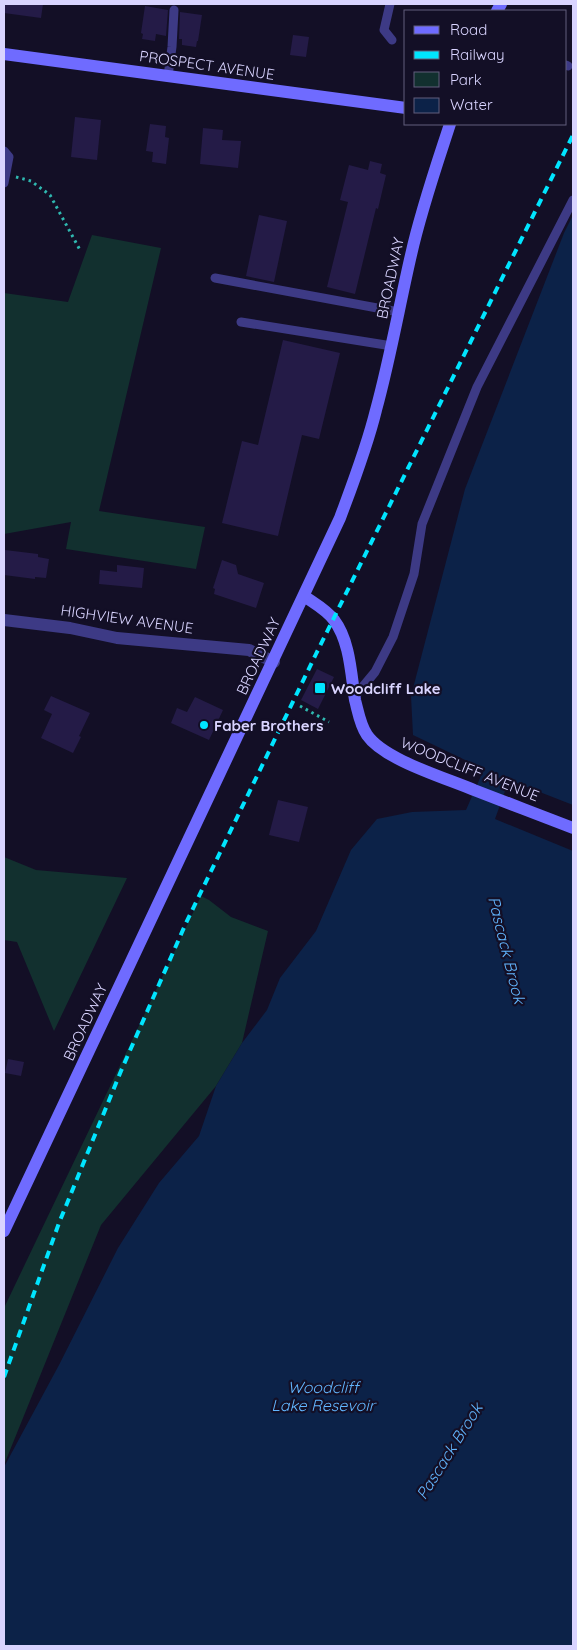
<svg xmlns="http://www.w3.org/2000/svg" width="577" height="1650" font-family="Quicksand,sans-serif">
<style>
.green{fill:#12302f}
.water{fill:#0c2248}
.building{fill:#241b47}
.lines{fill:none;stroke-linecap:round;stroke-linejoin:round}
.path{stroke:#2fb8b0;stroke-width:3;stroke-dasharray:2.5 4;stroke-linecap:butt}
.lane{stroke:#3d3a85;stroke-width:9}
.street{stroke:#3d3a85;stroke-width:12}
.secondary{stroke:#6f6bff;stroke-width:12}
.rail{stroke:#00e5ff;stroke-width:4;stroke-dasharray:8 6;stroke-linecap:butt}
.poi-dot{fill:#00e5ff;stroke:#130f26;stroke-width:2}
.labels{text-anchor:middle;dominant-baseline:central;stroke-width:4.5;stroke-linejoin:round;paint-order:stroke}
.street-label{font-size:15px;fill:#d9d4ff;stroke:#130f26}
.poi-label{font-size:15px;font-weight:bold;fill:#d9d4ff;stroke:#130f26;text-anchor:start}
.water-label{font-size:16px;font-style:italic;fill:#62b6ff;stroke:#130f26}
</style>
<rect width="100%" height="100%" fill="#130f26"/>
<g class="green">
<polygon points="92,235 161,248 99,511 205,527 196,569 66,549 71,522 4,534 4,293 68,302"/>
<polygon points="4,857 36,870 127,878 54,1031 17,942 4,940"/>
<polygon points="201,896 209,900 231,917 268,931 242,1043 216,1086 101,1225 4,1465 4,1308"/>
</g>
<polygon class="water" points="573,215 573,805 509,780 495,819 573,851 573,1646 4,1646 4,1467 59,1365 118,1248 159,1183 199,1136 216,1086 242,1043 267,1010 280,978 316,931 351,850 377,819 412,812 466,810 484,769 413,735 411,696 465,489 564,233"/>
<g class="building">
<polygon points="4,4 43,4 41,18 4,13"/>
<polygon points="145,6 168,10 166,36 156,34 155,41 142,39 143,34 141,33"/>
<polygon points="180,12 202,15 198,41 197,41 196,47 182,45 182,39 179,39"/>
<polygon points="293,35 309,37 306,57 290,55"/>
<polygon points="75,117 101,120 97,160 71,157"/>
<polygon points="150,124 166,126 165,137 169,138 166,164 152,162 153,152 146,151"/>
<polygon points="203,128 223,130 222,140 241,141 238,168 200,164"/>
<polygon points="370,161 382,164 380,173 386,175 378,209 376,208 355,294 327,287 348,202 340,200 349,165 368,170"/>
<polygon points="259,215 287,221 274,282 246,276"/>
<polygon points="283,340 340,353 319,439 302,435 278,536 222,523 242,441 258,445"/>
<polygon points="5,550 38,554 38,557 49,559 46,578 35,577 35,579 4,575"/>
<polygon points="222,560 236,565 238,574 264,583 256,608 214,594 215,589 213,588"/>
<polygon points="117,565 144,568 142,588 99,584 100,570 117,572"/>
<polygon points="317,669 334,677 318,709 301,700"/>
<polygon points="51,696 90,713 79,736 81,737 73,753 41,738 52,714 44,710"/>
<polygon points="195,697 223,710 209,740 171,723 177,708 187,712"/>
<polygon points="278,800 308,807 299,842 269,835"/>
<polygon points="8,1059 24,1062 21,1076 5,1073"/>
</g>
<g class="lines">
<g class="path">
<polyline points="16,177 31,181 50,195 80,250"/>
<polyline points="300,706 329,722"/>
</g>
<g class="lane">
<polyline points="390,4 384,30 392,40"/>
<polyline points="566,65 568,66"/>
<polyline points="168,76 172,47 174,10"/>
<polyline points="4,151 9,157 4,183"/>
<polyline points="215,278 399,312"/>
<polyline points="241,322 392,346"/>
<polyline points="355,696 375,672 393,637 414,574 422,524 477,387 573,200"/>
</g>
<polyline class="street" points="4,620 70,628 117,638 249,650 274,662"/>
<g class="secondary">
<polyline points="497,11 501,4"/>
<polyline points="4,54 406,108"/>
<path d="M304,596C314,603 327,610 334,620C350,641 351,674 355,700C358,711 360,725 367,735C384,760 446,778 474,790C507,803 540,815 573,828"/>
<path d="M4,1231L340,518C353,483 367,447 376,410C390,359 399,307 411,255C421,210 436,167 450,124"/>
</g>
<polyline class="rail" points="4,1377 59,1223 121,1071 186,923 316,654 573,135"/>
</g>
<g class="poi-dot">
<rect x="314" y="682" width="12" height="12" rx="2.5"/>
<circle cx="204" cy="725" r="5"/>
</g>
<g class="labels">
<g class="street-label">
<text transform="translate(207 65) rotate(8)">PROSPECT AVENUE</text>
<text transform="translate(390 278) rotate(-78)">BROADWAY</text>
<text transform="translate(127 619) rotate(8)">HIGHVIEW AVENUE</text>
<text transform="translate(258 656) rotate(-65)">BROADWAY</text>
<text transform="translate(470 769) rotate(22)">WOODCLIFF AVENUE</text>
<text transform="translate(85 1022) rotate(-65)">BROADWAY</text>
</g>
<g class="poi-label">
<text x="331" y="688">Woodcliff Lake</text>
<text x="214" y="725">Faber Brothers</text>
</g>
<g class="water-label">
<text transform="translate(507 950) rotate(76)">Pascack Brook</text>
<text x="323" y="1387">Woodcliff<tspan x="323" dy="18">Lake Resevoir</tspan></text>
<text transform="translate(449 1451) rotate(-58)">Pascack Brook</text>
</g>
</g>
<rect width="577" height="1650" fill="none" stroke="#d9d4ff" stroke-width="10"/>
<rect x="404" y="10" width="162" height="115" fill="#130f26" stroke="#625e7d"/>
<rect x="414" y="26" width="25" height="8" fill="#6f6bff" stroke="#625e7d"/>
<text x="450" y="35" font-size="15" fill="#d9d4ff">Road</text>
<rect x="414" y="51" width="25" height="8" fill="#00e5ff" stroke="#625e7d"/>
<text x="450" y="60" font-size="15" fill="#d9d4ff">Railway</text>
<rect x="414" y="72" width="25" height="15" fill="#12302f" stroke="#625e7d"/>
<text x="450" y="85" font-size="15" fill="#d9d4ff">Park</text>
<rect x="414" y="98" width="25" height="15" fill="#0c2248" stroke="#625e7d"/>
<text x="450" y="110" font-size="15" fill="#d9d4ff">Water</text>
</svg>
